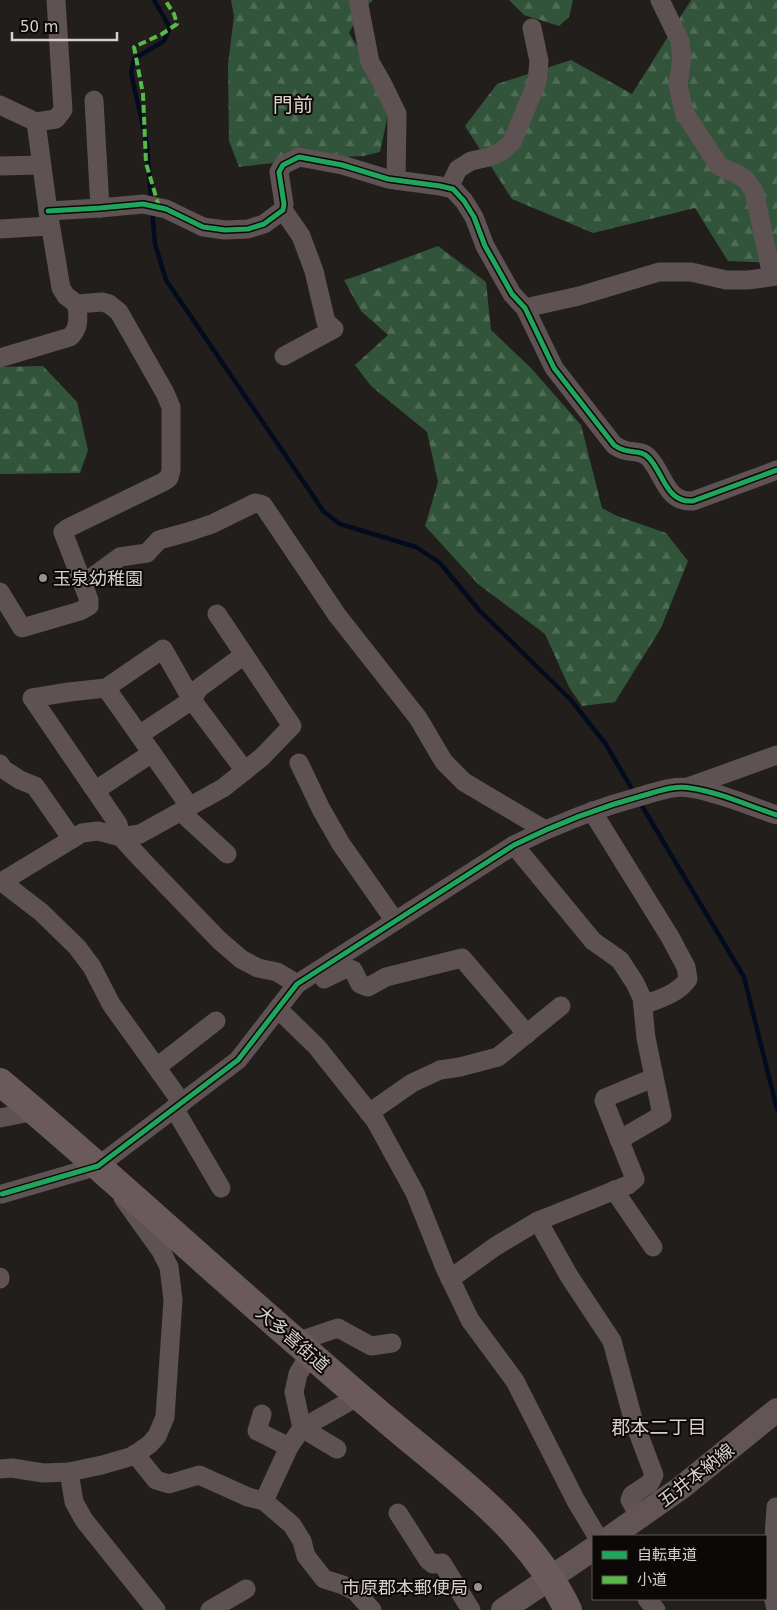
<svg xmlns="http://www.w3.org/2000/svg" width="777" height="1610" font-family="'DejaVu Sans','Noto Sans JP',sans-serif">
<style>
.forest{fill:url(#forest-firs)}
.lines{fill:none;stroke-linecap:round;stroke-linejoin:round}
.stream{stroke:#030c1e;stroke-width:4.5}
.minor{stroke:#5e5253;stroke-width:19}
.major{stroke:#635456;stroke-width:24}
.highway{stroke:#6a5a5c;stroke-width:28}
.quiet{stroke:#58b947;stroke-width:4;stroke-dasharray:8 4;stroke-linecap:butt}
.cycleway-casing{stroke:#0c0807;stroke-width:8}
.cycleway{stroke:#20a55d;stroke-width:5}
.poi-dot{fill:#97928f;stroke:#0c0807;stroke-width:2}
.labels{text-anchor:middle;dominant-baseline:central;stroke-width:4;stroke-linejoin:round;paint-order:stroke}
.poi-label{font-size:18px;fill:#d6d0cd;stroke:#0c0807;text-anchor:start}
.street-label{font-size:18px;fill:#d6d0cd;stroke:#0c0807}
.neighbourhood-label{font-size:19px;fill:#dacec8;stroke:#0c0807}
.quarter-label{font-size:20px;fill:#dacec8;stroke:#0c0807}
</style>
<defs>
<pattern id="forest-firs" width="22" height="20" patternUnits="userSpaceOnUse" patternTransform="scale(1.25)"><rect width="22" height="20" fill="#32543b"/><path d="M5 1l3.5 6h-7zM16 11l3.5 6h-7z" fill="#4f6c56"/></pattern>
</defs>
<rect width="100%" height="100%" fill="#221e1c"/>
<g class="forest">
<polygon points="231,0 373,0 360,12 349,33 378,80 389,110 380,152 363,156 304,159 239,167 229,141 228,65 234,16"/>
<polygon points="509,0 573,0 569,17 559,26 524,15"/>
<polygon points="691,0 777,0 777,263 728,261 695,208 593,233 512,199 465,126 497,84 571,60 632,94"/>
<polygon points="438,246 486,282 491,330 531,368 581,425 602,508 617,516 666,533 688,561 661,628 615,702 582,706 569,687 545,634 478,584 425,526 438,482 427,432 371,386 355,365 388,335 361,311 344,280 357,276"/>
<polygon points="43,366 77,402 88,450 80,473 0,474 0,367"/>
</g>
<g class="lines">
<g class="stream">
<polyline points="151,200 147,144 131,73 134,59 164,41 170,28 154,0"/>
<polyline points="152,210 155,244 166,280 324,512 340,524 416,547 440,563 479,610 570,699 605,743 635,794"/>
<polyline points="639,801 744,977 777,1109"/>
</g>
<g class="minor">
<polyline points="358,0 370,62 382,83 397,114 396,180"/>
<polyline points="660,0 680,41 682,58 678,85 684,112 719,166 739,175 746,180 754,191 772,276"/>
<polyline points="94,100 100,208"/>
<polyline points="0,105 36,122 56,119 63,110 56,0"/>
<polyline points="0,166 41,165"/>
<polyline points="449,188 458,169 471,161 489,157 501,152 512,142 537,82 539,61 532,28"/>
<polyline points="283,210 301,236 314,271 326,322 334,329 284,356"/>
<path d="M48,211L100,208L143,204L166,209L203,227L225,230L248,229L264,224L283,210L284,204L279,172L283,165L299,157L342,165L388,179L440,186L453,189L464,201L474,217L485,246L512,294L525,308L554,368L614,445C617,447 620,449 624,450C633,453 642,450 649,458C664,474 666,503 693,501L777,470"/>
<polyline points="0,229 50,226"/>
<polyline points="525,308 579,296 659,272 691,272 726,280 748,280 777,276"/>
<path d="M0,358L70,337C80,328 78,317 77,304"/>
<polyline points="83,584 120,557 147,553 159,540 188,532 212,524 255,503 263,505 337,615 418,718 444,762 464,782 545,830"/>
<polyline points="0,592 22,628 80,611 89,606 89,600 63,532 68,528 163,482 169,478 171,470 171,407 165,393 119,312 109,304 102,302 77,304 66,296 61,288 48,211 36,122"/>
<polyline points="106,688 190,807"/>
<polyline points="139,735 192,700 199,688 244,655"/>
<polyline points="299,763 321,809 341,844 395,921"/>
<polyline points="0,764 3,769 20,780 35,786 72,839"/>
<polyline points="245,771 192,700 163,649 106,688 69,692 32,698 118,824 121,837 142,860 219,940 241,959 258,968 277,972 297,984"/>
<polyline points="688,787 777,755"/>
<polyline points="96,790 152,753"/>
<path d="M592,811L670,937L686,967L688,979C678,994 659,999 643,1005"/>
<polyline points="181,812 227,854"/>
<polyline points="514,845 593,941 620,960 635,983 642,998 646,1038 662,1115 619,1140"/>
<polyline points="2,882 41,912 77,947 92,967 111,1004 182,1103"/>
<polyline points="0,883 82,833 98,831 121,837 140,834 223,788 262,757 292,726 217,614"/>
<polyline points="324,979 347,968 353,970 360,984 368,987 386,977 462,958 527,1034"/>
<polyline points="278,1009 317,1047 375,1120 415,1193 445,1268 470,1320 515,1381 576,1501 597,1536"/>
<polyline points="157,1067 216,1021"/>
<polyline points="174,1108 221,1188"/>
<polyline points="369,1113 412,1083 440,1070 460,1067 498,1057 561,1006"/>
<polyline points="0,1118 36,1111"/>
<polyline points="614,1190 653,1247"/>
<path d="M2,1194L98,1166L238,1060L297,984L514,845C556,824 600,807 645,795C659,791 676,785 690,788C719,792 749,806 777,815"/>
<polyline points="538,1221 569,1276 612,1341 633,1419 654,1475 650,1483 632,1495 630,1500 640,1517"/>
<polyline points="0,1277 0,1279"/>
<polyline points="450,1279 496,1246 538,1221 628,1185 635,1179 604,1101 605,1098 653,1078"/>
<polyline points="296,1342 338,1328 371,1346 392,1343"/>
<polyline points="310,1354 298,1374 294,1392 302,1428 337,1449"/>
<polyline points="262,1414 257,1431 289,1447"/>
<polyline points="135,1454 156,1480 169,1484 199,1475 248,1497 264,1501 292,1525 302,1541 306,1556 324,1579 343,1585 355,1591 372,1610"/>
<polyline points="0,1469 12,1468 43,1473 69,1472 102,1465 133,1456 150,1444 157,1436 165,1417 173,1300 169,1267 161,1251 123,1198"/>
<polyline points="69,1472 74,1502 84,1520 156,1610"/>
<polyline points="264,1501 289,1447 302,1428 359,1396"/>
<polyline points="776,1507 771,1585 776,1610"/>
<polyline points="398,1513 428,1560 433,1564 442,1563 471,1610"/>
<polyline points="647,1599 656,1610"/>
<polyline points="210,1610 246,1589"/>
</g>
<g class="major">
<polyline points="612,1536 682,1487 777,1410"/>
<polyline points="503,1610 593,1549"/>
</g>
<path class="highway" d="M0,1082C102,1167 199,1258 300,1345C335,1376 371,1407 407,1437C468,1487 533,1537 568,1610"/>
<polyline class="quiet" points="159,207 146,163 143,94 134,47 162,34 177,24 174,14 165,0"/>
<defs>
<g id="cycleway">
<path d="M48,211L100,208L143,204L166,209L203,227L225,230L248,229L264,224L283,210L284,204L279,172L283,165L299,157L342,165L388,179L440,186L453,189L464,201L474,217L485,246L512,294L525,308L554,368L614,445C617,447 620,449 624,450C633,453 642,450 649,458C664,474 666,503 693,501L777,470"/>
<path d="M2,1194L98,1166L238,1060L297,984L514,845C556,824 600,807 645,795C659,791 676,785 690,788C719,792 749,806 777,815"/>
</g>
</defs>
<use href="#cycleway" class="cycleway-casing"/>
<use href="#cycleway" class="cycleway"/>
</g>
<g class="poi-dot">
<circle cx="43" cy="578" r="5"/>
<circle cx="478" cy="1587" r="5"/>
</g>
<g class="labels">
<g class="poi-label">
<text x="53" y="578">玉泉幼稚園</text>
<text x="468" y="1587" text-anchor="end">市原郡本郵便局</text>
</g>
<g class="street-label">
<text transform="translate(293 1339) rotate(41)">大多喜街道</text>
<text transform="translate(696 1475) rotate(-38)">五井本納線</text>
</g>
<g class="neighbourhood-label">
<text x="659" y="1427">郡本二丁目</text>
</g>
<g class="quarter-label">
<text x="293" y="105">門前</text>
</g>
</g>
<rect x="592" y="1535" width="175" height="65" fill="#0c0807" stroke="#5d5856"/>
<rect x="602" y="1551" width="25" height="8" fill="#20a55d" stroke="#5d5856"/>
<text x="637" y="1560" font-size="15" fill="#d6d0cd">自転車道</text>
<rect x="602" y="1576" width="25" height="8" fill="#58b947" stroke="#5d5856"/>
<text x="637" y="1585" font-size="15" fill="#d6d0cd">小道</text>
<path d="M12 32v8h105v-8" fill="none" stroke="#d6d0cd" stroke-width="2.5"/>
<text x="20" y="32" font-size="15" fill="#d6d0cd" stroke="#0c0807" stroke-width="4" paint-order="stroke">50 m</text>
</svg>
